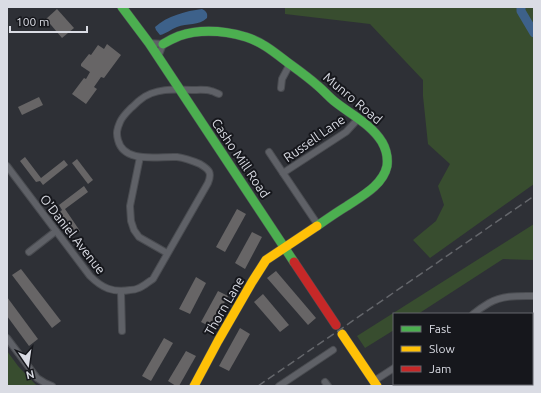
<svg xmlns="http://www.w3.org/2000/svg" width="541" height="393" font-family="Ubuntu,sans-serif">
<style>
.green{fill:#384d2f}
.water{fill:#3d618a}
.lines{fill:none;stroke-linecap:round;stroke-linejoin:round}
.river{stroke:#3d618a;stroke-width:9}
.building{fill:#676566}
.street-casing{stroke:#4a4c51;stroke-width:8}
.fast-casing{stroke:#4a4c51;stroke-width:10}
.slow-casing{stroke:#4a4c51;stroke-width:10}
.jam-casing{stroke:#4a4c51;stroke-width:10}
.street{stroke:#5f6167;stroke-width:6}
.fast{stroke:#4caf50;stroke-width:9}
.slow{stroke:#ffc107;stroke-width:9}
.jam{stroke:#c62828;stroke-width:9}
.rail{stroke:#65676c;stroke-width:1.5;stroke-dasharray:8 4;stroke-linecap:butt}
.labels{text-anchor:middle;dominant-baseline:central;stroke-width:4;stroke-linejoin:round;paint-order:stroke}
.street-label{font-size:13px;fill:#dadce4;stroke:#16171c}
</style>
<rect width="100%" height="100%" fill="#2e3036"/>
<g class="green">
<polygon points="285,7 534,7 534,184 430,258 413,240 436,221 444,205 438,186 450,164 428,144 423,96 423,80 370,24 285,14"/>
<polygon points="534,224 534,260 503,259 418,314 394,314 394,330 365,348 357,336"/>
<polygon points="7,351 18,366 37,386 7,386"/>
</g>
<path class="water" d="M202,9C206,11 208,13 207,18C199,26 187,23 177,27C171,29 166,34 160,35L156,30L155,27C167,16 186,11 202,9Z"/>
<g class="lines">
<polyline class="river" points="521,7 521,11 534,33"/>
</g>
<g class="building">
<polygon points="57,9 74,28 62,38 46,19"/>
<polygon points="107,44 121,55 104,78 101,77 94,87 97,89 86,104 72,94 84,78 86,79 90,72 81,66 81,64 89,54 91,55 98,45 104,49"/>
<polygon points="39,97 43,105 22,115 18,107"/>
<polygon points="25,157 41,178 64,160 68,165 43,185 40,181 36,182 20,161"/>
<polygon points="77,159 93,180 88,184 72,163"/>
<polygon points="84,186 88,192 65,209 80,231 75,234 59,213 62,210 59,205"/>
<polygon points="237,209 246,214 225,252 216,247"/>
<polygon points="252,232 262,237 245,269 235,263"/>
<polygon points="21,269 61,321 52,328 12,275"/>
<polygon points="276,271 316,318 308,325 267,278"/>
<polygon points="196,277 206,283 190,314 179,309"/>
<polygon points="218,291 228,296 211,327 201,322"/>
<polygon points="263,294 289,325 280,332 254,302"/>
<polygon points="7,297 38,339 29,346 7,316"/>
<polygon points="240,328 250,334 229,371 219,366"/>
<polygon points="164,338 173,343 151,381 142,376"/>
<polygon points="186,351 196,356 179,386 176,386 168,381"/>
</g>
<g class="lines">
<defs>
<g id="street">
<polyline points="149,43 163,44 158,57"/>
<polyline points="281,88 282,79 290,64"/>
<polyline points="269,152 283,173"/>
<polyline points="140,157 130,206 131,221 134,230 139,237 167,253"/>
<path d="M7,166L90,276C102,288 113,293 130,290C133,290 137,289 139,288C144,286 148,282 153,279L208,183C212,173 210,170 200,164C193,161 185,158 177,157C158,156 124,164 118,140C116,133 117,129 120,122C122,117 126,113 131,108C134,106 137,102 140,100C154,88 175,89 192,90C198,90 205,89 211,91C213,91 216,93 219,94"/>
<polyline points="318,225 283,173 346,132 358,119"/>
<polyline points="29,252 56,231"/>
<polyline points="121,292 122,331"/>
<path d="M473,314C478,310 484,306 489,303C503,295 519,296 534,296"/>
<polyline points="7,338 37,378 45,383 52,386"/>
<polyline points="532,361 534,362"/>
<polyline points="374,381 394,368"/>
<polyline points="325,382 328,386"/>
<polyline points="279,386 333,350"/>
</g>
<g id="fast">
<polyline points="122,7 149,43 294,262"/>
<path d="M163,44C168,41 174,38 179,36C200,29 225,31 246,37C262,42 274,52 287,62C298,70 308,77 318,86C324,91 328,96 334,101C350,114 371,124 382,142C386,149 388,158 387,166C383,185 362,196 347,206C337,212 327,219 317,226"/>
</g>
<g id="slow">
<polyline points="342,334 377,386"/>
<polyline points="194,386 218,341 252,282 266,260 317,226"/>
</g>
<polyline id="jam" points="294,262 336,325"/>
</defs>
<use href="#street" class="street-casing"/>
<use href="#fast" class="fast-casing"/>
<use href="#slow" class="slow-casing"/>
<use href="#jam" class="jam-casing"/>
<use href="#street" class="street"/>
<use href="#fast" class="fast"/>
<use href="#slow" class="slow"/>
<use href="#jam" class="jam"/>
<polyline class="rail" points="258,386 534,196"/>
</g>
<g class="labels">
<g class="street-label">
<text transform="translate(353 98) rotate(40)">Munro Road</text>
<text transform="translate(314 138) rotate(-35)">Russell Lane</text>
<text transform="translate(241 158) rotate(56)">Casho Mill Road</text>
<text transform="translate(73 234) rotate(52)">O'Daniel Avenue</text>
<text transform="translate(224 306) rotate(-60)">Thorn Lane</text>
</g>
</g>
<rect width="541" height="393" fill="none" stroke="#dadce4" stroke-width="16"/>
<rect x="393" y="313" width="140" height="72" fill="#16171c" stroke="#64666c"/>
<rect x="401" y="326" width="20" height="6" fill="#4caf50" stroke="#64666c"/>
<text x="429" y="333" font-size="12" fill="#dadce4">Fast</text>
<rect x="401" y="346" width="20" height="6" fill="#ffc107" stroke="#64666c"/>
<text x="429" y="353" font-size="12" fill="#dadce4">Slow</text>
<rect x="401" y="366" width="20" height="6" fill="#c62828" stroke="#64666c"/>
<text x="429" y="373" font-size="12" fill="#dadce4">Jam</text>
<g transform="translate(28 365) rotate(167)" stroke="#16171c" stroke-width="3" paint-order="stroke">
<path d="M0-3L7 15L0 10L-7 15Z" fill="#dadce4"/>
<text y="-6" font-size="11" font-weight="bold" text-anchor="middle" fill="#dadce4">N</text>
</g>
<path d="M10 26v6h77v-6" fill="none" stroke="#dadce4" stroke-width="2"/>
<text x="16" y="26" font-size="12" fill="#dadce4" stroke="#16171c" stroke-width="3" paint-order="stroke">100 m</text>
</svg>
